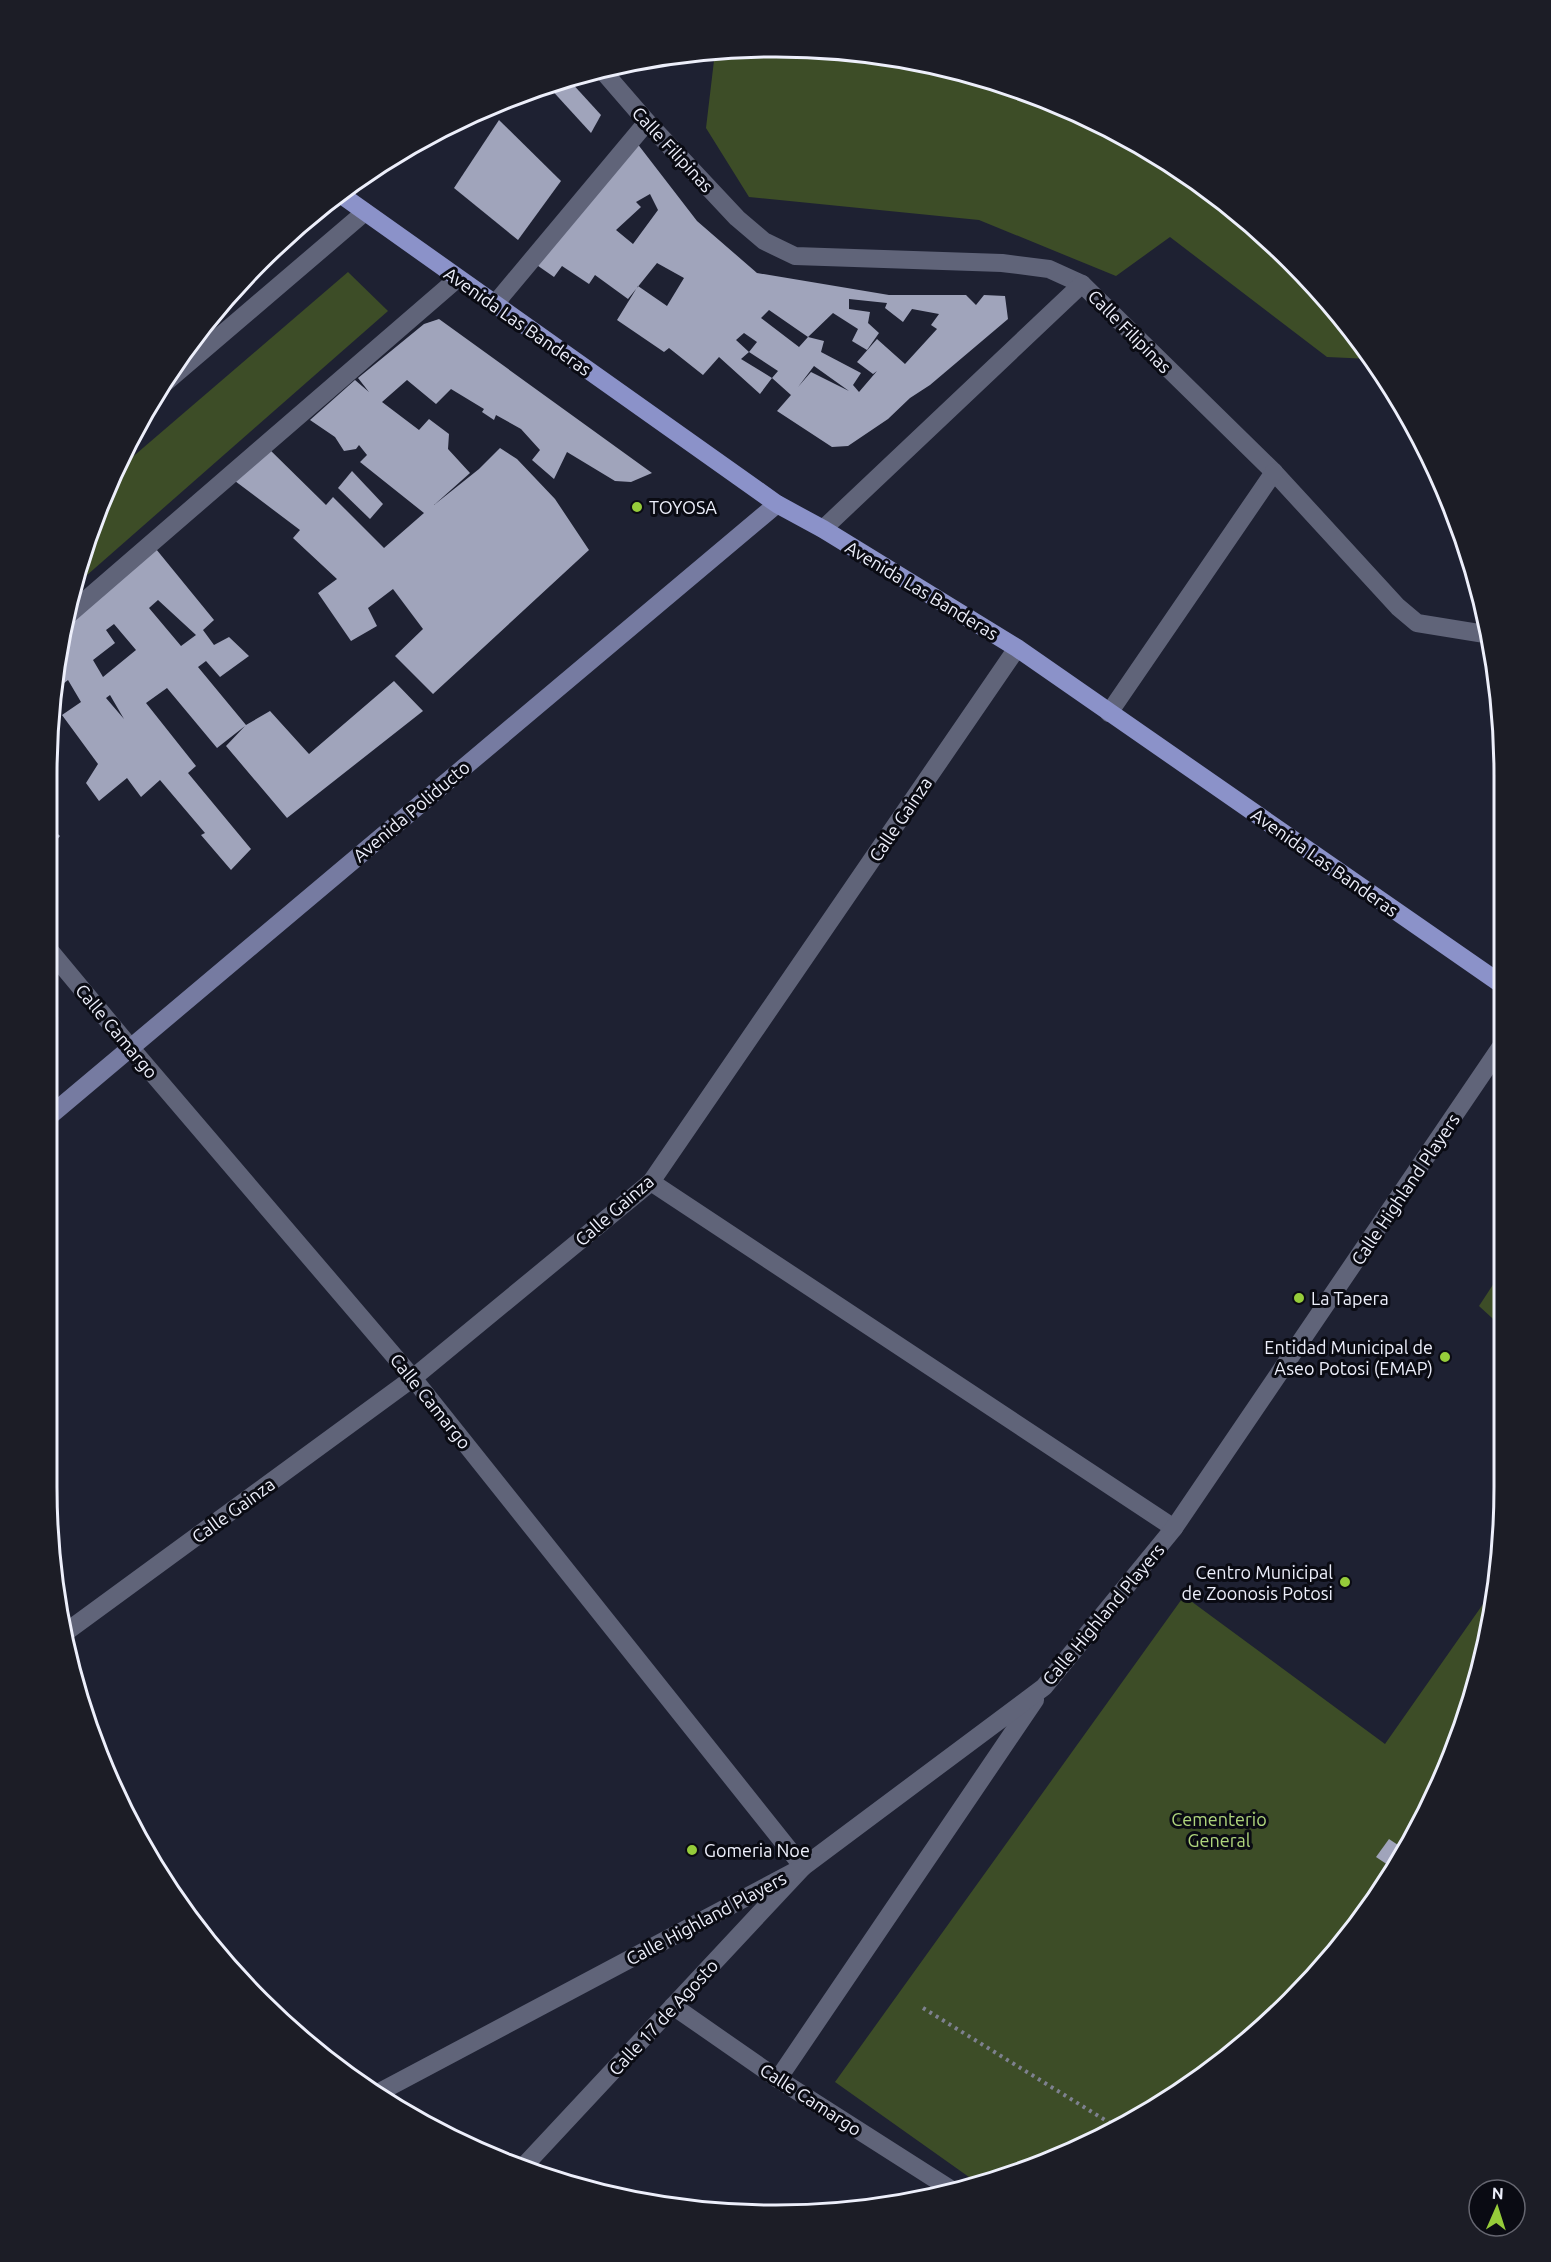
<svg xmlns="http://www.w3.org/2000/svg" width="1551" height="2262" font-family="Ubuntu,sans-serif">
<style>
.green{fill:#3d4d27}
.building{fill:#a0a4bb;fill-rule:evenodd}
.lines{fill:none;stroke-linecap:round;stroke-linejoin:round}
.path{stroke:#7e818f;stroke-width:4;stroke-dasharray:3 4.5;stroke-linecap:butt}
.street{stroke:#606479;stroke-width:18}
.secondary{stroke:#767ba1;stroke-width:18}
.primary{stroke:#8b92c9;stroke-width:18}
.poi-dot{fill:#96cc3a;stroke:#0a0b13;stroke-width:2}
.labels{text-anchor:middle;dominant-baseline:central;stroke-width:6;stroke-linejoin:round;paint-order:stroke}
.street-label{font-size:18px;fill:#edeffb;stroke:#0a0b13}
.poi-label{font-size:18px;fill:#edeffb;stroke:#0a0b13;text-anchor:start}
.park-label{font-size:18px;fill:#b0d67d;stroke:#0a0b13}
.rim{fill:none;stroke:#edeffb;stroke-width:3}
</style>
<rect width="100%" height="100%" fill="#1e2132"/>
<g class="green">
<polygon points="776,47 918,61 1055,102 1181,170 1291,260 1354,332 1371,359 1327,357 1170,237 1116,276 979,220 749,197 706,128 715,52"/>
<polygon points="348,272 388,311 78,583 115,472"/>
<polygon points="1504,1268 1504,1329 1479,1306"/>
<polygon points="1495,1587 1490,1629 1449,1766 1381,1892 1291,2002 1219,2065 1098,2140 976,2182 835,2082 1184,1596 1385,1744"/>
</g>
<g class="building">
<polygon points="569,80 601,115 591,133 548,86"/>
<polygon points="499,120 561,181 518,240 454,188"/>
<path d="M633,138L697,221L757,273L889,295H966L976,305L984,295L1005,296L1008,319L930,385L910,398L888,419L848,446L832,447L777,411L791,395L772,378L778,371L749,352L741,359L772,378L760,394L719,357L703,375L669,348L664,352L617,320L638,286L667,306L684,278L657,263L628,299L595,275L589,284L562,266L554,277L531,261ZM650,194L658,210L633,244L616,230L641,207L636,202ZM849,299L887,303L885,308L903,322L912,309L939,314L931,325L937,329L905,364L877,339L857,362L873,374L877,371L859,392L853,385L861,373L821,352L824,341L808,337L799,347L761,318L769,310L808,337L833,313L858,329L852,341L867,350L879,333L868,323L870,312L849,309ZM744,333L757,342L749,352L736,340ZM814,366L849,391L811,372L798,387Z"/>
<polygon points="439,319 652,473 631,482 615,481 567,452 554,479 532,460 540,450 521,429 496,415 494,420 482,412 484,409 451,389 436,404 407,380 382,402 419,430 429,419 449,434 448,449 470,473 434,505 479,469 500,448 517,459 555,499 589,550 433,694 395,656 423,629 393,589 368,608 377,626 351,641 318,593 337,579 293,538 300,530 231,478 267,447 326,505 333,497 384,548 424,513 360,462 367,455 359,445 356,449 344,451 335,437 310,420 355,380 369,392 358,378 424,324"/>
<polygon points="352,471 383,504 370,519 338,488"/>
<path d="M156,549L214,620L203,630L214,645L229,637L249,656L220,677L206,661L198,667L246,725L270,711L309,754L394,681L423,711L287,818L226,746L245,726L217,748L167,688L146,703L196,766L188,773L251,849L231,870L201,835L205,833L160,780L141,797L127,778L99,801L86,783L98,764L62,715L81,702L68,680L59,687L56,684L60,634L64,623ZM158,600L196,635L181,646L149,608ZM114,624L136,650L103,677L93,660L115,643L106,630ZM110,695L124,719L106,698Z"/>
<polygon points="46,823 60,836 46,853"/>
<polygon points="1389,1839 1404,1849 1394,1869 1376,1857"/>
</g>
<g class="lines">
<polyline class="path" points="923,2008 1118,2128"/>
<g class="street">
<polyline points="602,70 647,122 737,218 764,241 795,256 1002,263 1049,269 1082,284 1274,472 1398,607 1417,623 1491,635"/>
<polyline points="494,305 647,122"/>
<polyline points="165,383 365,212"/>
<polyline points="823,529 1082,284"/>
<polyline points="66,617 457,279"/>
<polyline points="1109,713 1274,472"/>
<polyline points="46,946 130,1047 413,1378 803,1867 523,2167"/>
<polyline points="651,1182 1174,1528"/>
<polyline points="66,1632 413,1378 651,1182 1017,648"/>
<polyline points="673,2006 778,2079 952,2190"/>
<polyline points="778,2079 1035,1700"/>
<polyline points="374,2095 803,1867 1044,1687 1174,1528 1504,1042"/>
</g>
<polyline class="secondary" points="46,1119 777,504"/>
<polyline class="primary" points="340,194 777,504 823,529 1017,648 1504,986"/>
</g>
<g class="poi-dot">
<circle cx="637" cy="507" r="6"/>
<circle cx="1299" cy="1298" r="6"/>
<circle cx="1445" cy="1357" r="6"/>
<circle cx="1345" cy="1582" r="6"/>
<circle cx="692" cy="1850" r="6"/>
</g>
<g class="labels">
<g class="street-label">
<text transform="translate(673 149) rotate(47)">Calle Filipinas</text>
<text transform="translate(518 321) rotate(35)">Avenida Las Banderas</text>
<text transform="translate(1130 331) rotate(45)">Calle Filipinas</text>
<text transform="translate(922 590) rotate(31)">Avenida Las Banderas</text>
<text transform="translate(411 811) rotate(-40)">Avenida Poliducto</text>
<text transform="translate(900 819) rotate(-56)">Calle Gainza</text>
<text transform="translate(1325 862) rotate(35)">Avenida Las Banderas</text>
<text transform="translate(117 1031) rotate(50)">Calle Camargo</text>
<text transform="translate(1405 1189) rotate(-56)">Calle Highland Players</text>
<text transform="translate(614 1210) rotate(-41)">Calle Gainza</text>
<text transform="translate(431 1401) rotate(51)">Calle Camargo</text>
<text transform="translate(233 1510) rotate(-36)">Calle Gainza</text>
<text transform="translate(1103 1614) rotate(-50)">Calle Highland Players</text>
<text transform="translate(706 1918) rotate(-28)">Calle Highland Players</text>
<text transform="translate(663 2017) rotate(-47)">Calle 17 de Agosto</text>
<text transform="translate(811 2099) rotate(33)">Calle Camargo</text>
</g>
<g class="poi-label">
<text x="649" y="507">TOYOSA</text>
<text x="1311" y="1298">La Tapera</text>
<text x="1433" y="1347" text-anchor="end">Entidad Municipal de<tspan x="1433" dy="21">Aseo Potosi (EMAP)</tspan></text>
<text x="1333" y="1572" text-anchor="end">Centro Municipal<tspan x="1333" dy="21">de Zoonosis Potosi</tspan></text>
<text x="704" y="1850">Gomeria Noe</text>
</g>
<g class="park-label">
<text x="1219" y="1819">Cementerio<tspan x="1219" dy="21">General</tspan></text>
</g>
</g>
<path d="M0 0H1551V2262H0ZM775 57H776A718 718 0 0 1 1494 775V1487A718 718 0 0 1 776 2205H775A718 718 0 0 1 57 1487V775A718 718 0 0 1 775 57Z" fill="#1c1d26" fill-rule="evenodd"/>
<path class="rim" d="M775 57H776A718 718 0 0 1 1494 775V1487A718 718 0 0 1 776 2205H775A718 718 0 0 1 57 1487V775A718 718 0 0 1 775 57Z"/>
<g transform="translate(1497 2208) rotate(3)"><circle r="28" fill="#0a0b13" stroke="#656670" stroke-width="1.5"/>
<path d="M0-4.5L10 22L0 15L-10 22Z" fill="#96cc3a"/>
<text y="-9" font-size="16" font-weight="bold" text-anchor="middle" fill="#edeffb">N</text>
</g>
</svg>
